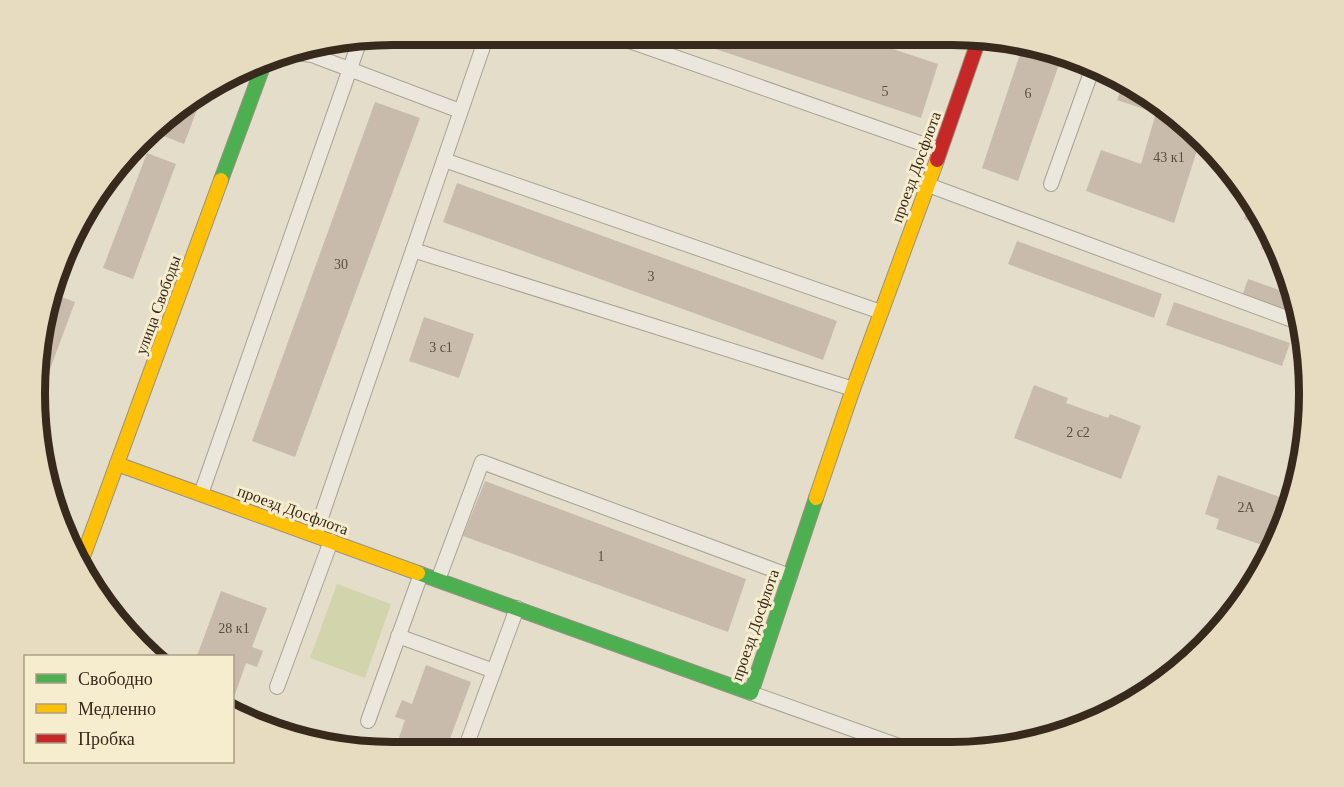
<svg xmlns="http://www.w3.org/2000/svg" width="1344" height="787" font-family="'Times New Roman',serif">
<style>
.green{fill:#d2d4ac}
.building{fill:#c8bbab}
.lines{fill:none;stroke-linecap:round;stroke-linejoin:round}
.lane-casing{stroke:#a9a294;stroke-width:16}
.fast-casing{stroke:#989183;stroke-width:16}
.slow-casing{stroke:#989183;stroke-width:16}
.jam-casing{stroke:#989183;stroke-width:16}
.lane{stroke:#ebe7dc;stroke-width:14}
.fast{stroke:#4caf50;stroke-width:14}
.slow{stroke:#ffc107;stroke-width:14}
.jam{stroke:#c62828;stroke-width:14}
.labels{text-anchor:middle;dominant-baseline:central;stroke-width:6;stroke-linejoin:round;paint-order:stroke}
.number-label{font-size:14px;fill:#5b4e40}
.street-label{font-size:16px;fill:#372a1c;stroke:#f6ecce}
.rim{fill:none;stroke:#372a1c;stroke-width:8}
</style>
<rect width="100%" height="100%" fill="#e4ddca"/>
<polygon class="green" points="337,584 391,604 365,678 310,658"/>
<g class="building">
<polygon points="674,35 851,35 938,64 921,118"/>
<polygon points="1023,45 1063,53 1018,181 982,168"/>
<polygon points="1124,82 1150,95 1199,144 1174,223 1086,191 1101,150 1141,164 1156,113 1117,100"/>
<polygon points="203,94 184,144 156,133 158,127 175,108"/>
<polygon points="375,102 420,118 295,457 252,441"/>
<polygon points="147,153 176,164 133,279 103,268"/>
<polygon points="457,183 837,321 823,360 443,222"/>
<polygon points="1251,200 1255,208 1262,226 1244,219"/>
<polygon points="1266,235 1270,245 1273,252 1261,249"/>
<polygon points="1017,241 1162,294 1154,318 1008,264"/>
<polygon points="1248,279 1290,294 1300,317 1242,296"/>
<polygon points="50,293 75,302 37,404 47,300"/>
<polygon points="1174,302 1290,343 1282,366 1166,325"/>
<polygon points="424,317 474,334 459,378 409,361"/>
<polygon points="1034,385 1068,398 1066,403 1108,418 1110,414 1141,426 1121,479 1014,438"/>
<polygon points="1218,475 1288,500 1268,547 1216,529 1219,519 1205,514"/>
<polygon points="485,481 746,579 728,632 463,536"/>
<polygon points="221,591 267,608 252,647 263,651 257,667 246,663 233,700 232,656 197,656"/>
<polygon points="426,665 471,682 445,752 394,752 405,720 395,717 402,700 412,704"/>
</g>
<g class="lines">
<defs>
<g id="lane">
<polyline points="612,35 940,150"/>
<polyline points="289,52 312,55 460,111"/>
<polyline points="444,160 881,312"/>
<polyline points="1051,184 1093,67"/>
<polyline points="928,185 1303,324"/>
<polyline points="413,250 853,389"/>
<polyline points="201,494 360,40"/>
<polyline points="315,535 487,35"/>
<polyline points="438,580 482,462 790,576"/>
<polyline points="398,636 494,671"/>
<polyline points="277,687 331,541"/>
<polyline points="751,693 916,752"/>
<polyline points="368,721 421,574"/>
<polyline points="464,752 517,608"/>
</g>
<g id="fast">
<polyline points="221,180 265,61"/>
<polyline points="418,573 751,693 816,498"/>
</g>
<g id="slow">
<polyline points="117,464 418,573"/>
<polyline points="816,498 853,389 937,160"/>
<polyline points="81,562 221,180"/>
</g>
<polyline id="jam" points="937,160 980,36"/>
</defs>
<use href="#lane" class="lane-casing"/>
<use href="#fast" class="fast-casing"/>
<use href="#slow" class="slow-casing"/>
<use href="#jam" class="jam-casing"/>
<use href="#lane" class="lane"/>
<use href="#fast" class="fast"/>
<use href="#slow" class="slow"/>
<use href="#jam" class="jam"/>
</g>
<g class="labels">
<g class="number-label">
<text x="885" y="91">5</text>
<text x="1028" y="93">6</text>
<text x="1169" y="157">43 к1</text>
<text x="341" y="264">30</text>
<text x="651" y="276">3</text>
<text x="441" y="347">3 с1</text>
<text x="1078" y="432">2 с2</text>
<text x="1246" y="507">2А</text>
<text x="601" y="556">1</text>
<text x="234" y="628">28 к1</text>
</g>
<g class="street-label">
<text transform="translate(916 167) rotate(-70)">проезд Досфлота</text>
<text transform="translate(158 305) rotate(-70)">улица Свободы</text>
<text transform="translate(293 510) rotate(20)">проезд Досфлота</text>
<text transform="translate(755 625) rotate(-71)">проезд Досфлота</text>
</g>
</g>
<path d="M0 0H1344V787H0ZM393 45H951A348 348 0 0 1 1299 393V394A348 348 0 0 1 951 742H393A348 348 0 0 1 45 394V393A348 348 0 0 1 393 45Z" fill="#e7dcc0" fill-rule="evenodd"/>
<path class="rim" d="M393 45H951A348 348 0 0 1 1299 393V394A348 348 0 0 1 951 742H393A348 348 0 0 1 45 394V393A348 348 0 0 1 393 45Z"/>
<rect x="24" y="655" width="210" height="108" fill="#f6ecce" stroke="#aa9e87" stroke-width="1.5"/>
<rect x="36" y="674" width="30" height="9" fill="#4caf50" stroke="#aa9e87" stroke-width="1.5"/>
<text x="78" y="685" font-size="18" fill="#372a1c">Свободно</text>
<rect x="36" y="704" width="30" height="9" fill="#ffc107" stroke="#aa9e87" stroke-width="1.5"/>
<text x="78" y="715" font-size="18" fill="#372a1c">Медленно</text>
<rect x="36" y="734" width="30" height="9" fill="#c62828" stroke="#aa9e87" stroke-width="1.5"/>
<text x="78" y="745" font-size="18" fill="#372a1c">Пробка</text>
</svg>
